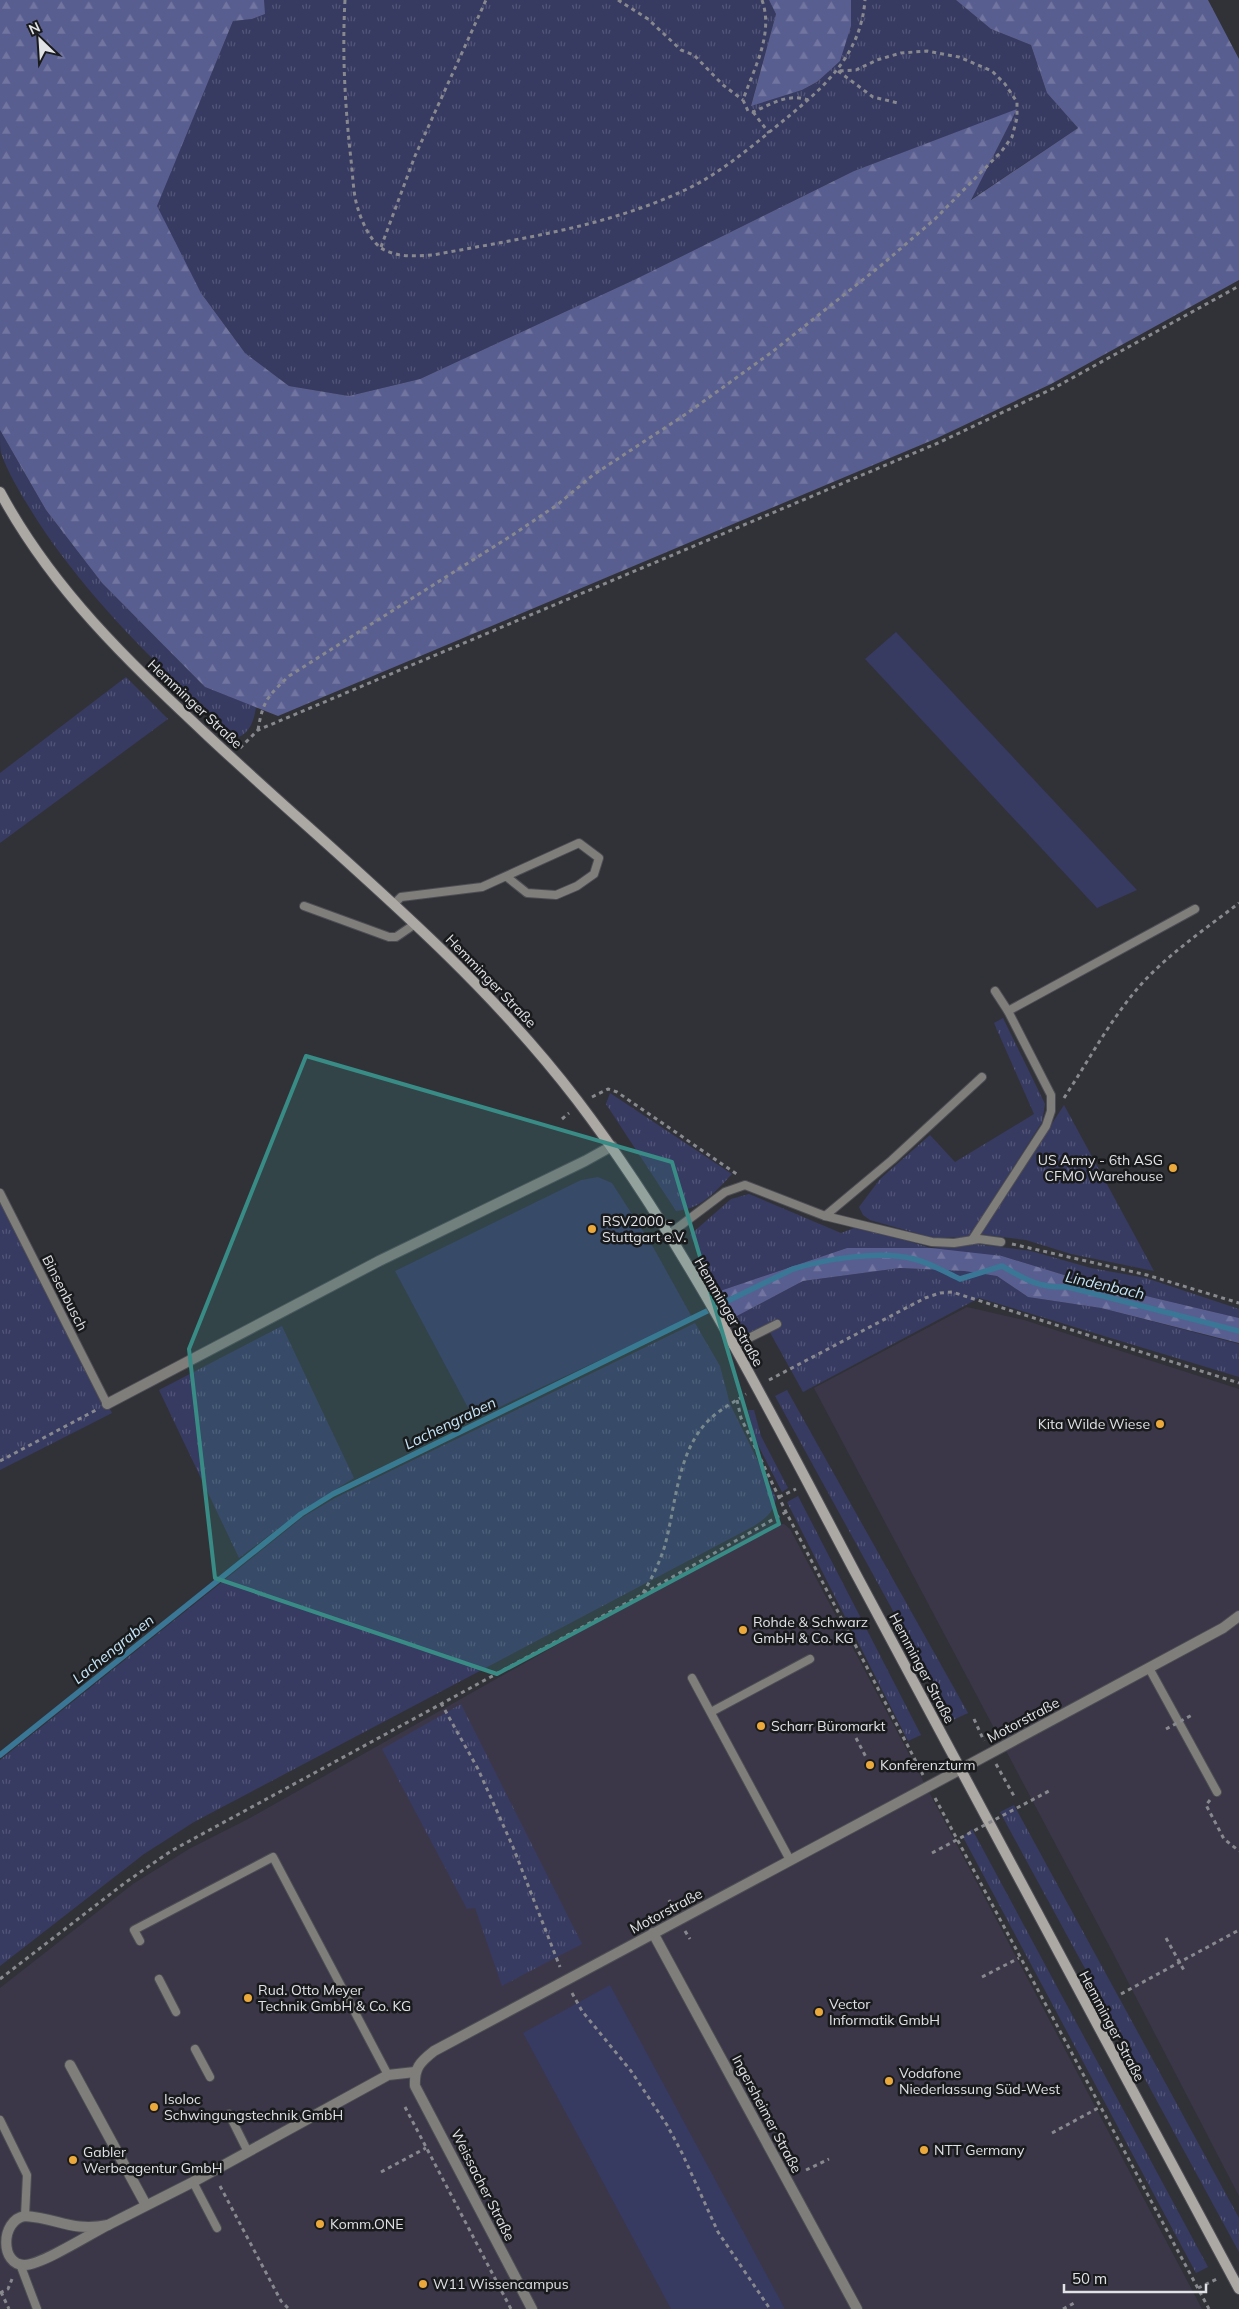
<svg xmlns="http://www.w3.org/2000/svg" width="1239" height="2309" font-family="Mulish,sans-serif">
<style>
.commercial{fill:#3b3748}
.grass{fill:url(#grass-tufts)}
.forest{fill:url(#forest-firs)}
.green{fill:#373a61}
.lines{fill:none;stroke-linecap:round;stroke-linejoin:round}
.stream{stroke:#3a7696;stroke-width:5.5}
.service-casing{stroke:#4d4e54;stroke-width:10}
.minor-casing{stroke:#4d4e54;stroke-width:12}
.tertiary-casing{stroke:#4d4e54;stroke-width:12}
.secondary-casing{stroke:#4d4e54;stroke-width:12}
.path{stroke:#88898e;stroke-width:3;stroke-dasharray:4 4;stroke-linecap:butt}
.service{stroke:#807e7b;stroke-width:8}
.minor{stroke:#807e7b;stroke-width:10}
.tertiary{stroke:#807e7b;stroke-width:10}
.secondary{stroke:#aca8a4;stroke-width:10}
.path-bridge{stroke:#88898e;stroke-width:3;stroke-dasharray:4 4;stroke-linecap:butt}
.marked{fill:#398c86;fill-opacity:0.2;stroke:#398c86;stroke-width:4;stroke-linejoin:round}
.poi-dot{fill:#eca93b;stroke:#191a1c;stroke-width:2}
.labels{text-anchor:middle;dominant-baseline:central;stroke-width:5;stroke-linejoin:round;paint-order:stroke}
.street-label{font-size:14px;fill:#e1e2e6;stroke:#191a1c}
.poi-label{font-size:14px;fill:#e1e2e6;stroke:#191a1c;text-anchor:start}
.water-label{font-size:15px;font-style:italic;fill:#c5e6fa;stroke:#191a1c}
</style>
<defs>
<pattern id="grass-tufts" width="24" height="20" patternUnits="userSpaceOnUse" patternTransform="scale(1.25)"><rect width="24" height="20" fill="#373a61"/><path d="M3 7l-1-3M5 7V3M7 7l1-3M15 17l-1-3M17 17v-4M19 17l1-3" fill="none" stroke="#545678"/></pattern>
<pattern id="forest-firs" width="22" height="20" patternUnits="userSpaceOnUse" patternTransform="scale(1.25)"><rect width="22" height="20" fill="#595e90"/><path d="M5 1l3.5 6h-7zM16 11l3.5 6h-7z" fill="#7175a0"/></pattern>
</defs>
<rect width="100%" height="100%" fill="#313238"/>
<g class="commercial">
<polygon points="967,1307 1024,1320 1239,1389 1239,2196 1111,1949 814,1388"/>
<polygon points="776,1524 784,1524 790,1529 1202,2309 0,2309 0,1988 133,1884 189,1849 250,1818 757,1532"/>
</g>
<g class="grass">
<polygon points="264,0 769,0 776,14 751,105 802,90 818,82 851,26 851,0 956,0 991,29 1031,45 1047,93 1078,128 970,200 1016,110 854,171 636,279 420,379 349,396 289,386 245,353 201,293 156,206 233,21 252,19 264,14"/>
<path d="M0,430L46,510L102,583L205,687L256,707C254,720 250,735 235,738C163,670 91,603 37,520C24,499 9,476 1,453C0,447 0,437 0,430Z"/>
<polygon points="126,677 168,719 0,843 0,773"/>
<polygon points="1003,1018 1045,1104 1042,1122 969,1237 933,1238 870,1220 863,1215 859,1207 880,1179 930,1135 955,1162 1034,1114 994,1023"/>
<path d="M610,1093L732,1174C715,1192 701,1209 676,1211L606,1104Z"/>
<polygon points="1064,1105 1154,1271 1071,1254 1026,1240 980,1234"/>
<polygon points="749,1194 841,1233 859,1226 931,1248 976,1244 1031,1251 1091,1268 1146,1278 1239,1309 1239,1318 1087,1282 1002,1256 847,1248 720,1291 690,1235 731,1199"/>
<polygon points="0,1197 112,1413 0,1470"/>
<path d="M900,1268L964,1271L997,1276L1028,1297L1101,1308L1239,1344V1377L979,1298L803,1392L767,1327C748,1335 745,1336 735,1317L803,1281Z"/>
<path d="M695,1323L720,1366L730,1404L776,1498C773,1513 766,1518 754,1526L194,1822L144,1854L0,1966V1760L303,1517L335,1498Z"/>
<polygon points="282,1326 354,1478 300,1512 239,1558 159,1390"/>
<polygon points="787,1390 968,1713 953,1720 775,1396"/>
<polygon points="748,1410 754,1410 761,1436 788,1488 782,1492 755,1439"/>
<polygon points="798,1496 921,1735 908,1741 787,1502"/>
<polygon points="461,1704 582,1944 502,1986 475,1908 467,1909 382,1749"/>
<polygon points="1014,1805 1239,2218 1239,2252 1000,1812"/>
<polygon points="972,1829 1208,2267 1196,2273 963,1837"/>
</g>
<g class="forest">
<polygon points="0,0 264,0 265,14 252,19 233,21 157,206 201,293 245,353 289,386 349,396 420,379 636,279 854,171 1017,109 971,200 1078,128 1047,93 1031,45 991,29 956,0 1208,0 1239,59 1239,280 1051,384 935,439 278,716 205,687 102,583 46,510 0,430"/>
<polygon points="769,0 851,0 851,26 840,61 817,82 802,90 751,106 776,14"/>
<polygon points="847,1248 931,1248 1002,1256 1087,1282 1239,1318 1239,1343 1101,1308 1028,1297 997,1276 964,1271 900,1268 803,1281 735,1317 720,1291"/>
</g>
<g class="green">
<polygon points="896,632 1137,890 1097,908 865,659"/>
<polygon points="598,1177 612,1183 652,1245 692,1317 474,1419 395,1271 581,1180"/>
<polygon points="610,1985 785,2309 671,2309 523,2033"/>
</g>
<g class="lines">
<path class="stream" d="M0,1755L301,1514L333,1494L793,1269C826,1259 880,1250 914,1259C930,1263 945,1272 960,1279L1002,1266C1026,1280 1039,1288 1068,1287L1239,1331"/>
<defs>
<g id="service">
<polyline points="394,904 401,897 482,887 579,843 599,858 594,874 577,886 556,895 527,893 507,877"/>
<polyline points="304,906 389,937 396,937 415,924"/>
<polyline points="995,991 1008,1011"/>
<polyline points="0,1193 107,1404"/>
<polyline points="825,1216 892,1160 982,1077"/>
<polyline points="668,1235 725,1192 745,1185 825,1216 932,1242 954,1243 979,1239 1001,1242"/>
<polyline points="972,1240 1046,1126 1051,1111 1051,1095 1008,1011 1195,909"/>
<polyline points="733,1346 777,1324"/>
<polyline points="1149,1668 1217,1792"/>
<polyline points="692,1678 790,1860"/>
<polyline points="711,1712 810,1659"/>
<polyline points="140,1941 134,1930 273,1857 388,2075"/>
<polyline points="159,1979 176,2012"/>
<polyline points="195,2049 210,2077"/>
<polyline points="229,2114 247,2150"/>
<polyline points="0,2120 27,2175 25,2216"/>
<polyline points="193,2182 217,2228"/>
<polyline points="20,2264 37,2309"/>
</g>
<g id="minor">
<polyline points="107,1404 379,1261 585,1161 612,1146"/>
<polyline points="961,1769 1223,1628 1239,1616"/>
<polyline points="653,1933 857,2309"/>
<polyline points="70,2065 146,2205"/>
<path d="M25,2216C58,2218 71,2232 108,2225C90,2234 43,2264 25,2265C0,2266 0,2220 25,2216Z"/>
<polyline points="108,2225 193,2182 388,2075 415,2072"/>
</g>
<path id="tertiary" d="M532,2309L415,2086C414,2068 420,2062 434,2051L961,1769"/>
<path id="secondary" d="M0,492C53,590 126,659 207,735C333,853 471,961 577,1100C688,1246 771,1414 857,1576C985,1813 1111,2052 1239,2289"/>
</defs>
<use href="#service" class="service-casing"/>
<use href="#minor" class="minor-casing"/>
<use href="#tertiary" class="tertiary-casing"/>
<use href="#secondary" class="secondary-casing"/>
<g class="path">
<path d="M345,0C342,54 345,106 351,160C353,176 353,194 358,209C362,222 370,240 381,248C397,258 416,256 433,255C518,239 606,227 685,190C722,173 758,141 789,116C828,84 861,52 865,0"/>
<polyline points="618,0 648,19 681,50 694,55 723,85 743,100"/>
<path d="M762,0C774,34 754,68 743,100L748,111L753,112C772,104 787,93 808,100"/>
<polyline points="838,71 873,97 898,103"/>
<polyline points="753,112 769,133"/>
<polyline points="381,247 415,156 486,0"/>
<path d="M258,730C263,700 268,696 289,676L514,534L557,505L593,475L686,414L772,352L884,263L936,218L1001,152L1012,137L1017,118V102L1005,84L992,71L959,57L927,51L901,53L877,60L856,70L837,71"/>
<polyline points="240,748 258,730 938,443 1054,388 1239,286"/>
<polyline points="592,1097 608,1089 617,1092 738,1175"/>
<path d="M1064,1098C1091,1057 1113,1014 1147,978C1174,950 1208,927 1239,903"/>
<polyline points="562,1119 569,1113"/>
<polyline points="1012,1244 1147,1275 1239,1303"/>
<polyline points="769,1380 925,1298 940,1293 952,1292 1239,1383"/>
<polyline points="737,1400 741,1418 786,1512 923,1775"/>
<polyline points="0,1461 96,1410"/>
<polyline points="779,1497 796,1489"/>
<path d="M643,1593C652,1578 660,1562 665,1545C676,1504 677,1455 706,1423C718,1410 733,1403 746,1394"/>
<polyline points="441,1703 478,1769 513,1847 560,1967"/>
<polyline points="974,1719 984,1741"/>
<polyline points="856,1738 867,1759"/>
<polyline points="996,1764 1014,1796"/>
<polyline points="935,1798 1209,2309"/>
<polyline points="1210,1800 1206,1805 1224,1839 1239,1851"/>
<polyline points="669,1900 673,1908"/>
<polyline points="685,1931 690,1939"/>
<polyline points="982,1977 1019,1958"/>
<polyline points="0,1979 126,1882 171,1851 643,1594 786,1512"/>
<polyline points="572,1993 582,2011 631,2071 667,2125 682,2153 718,2232 770,2309"/>
<polyline points="1121,1994 1239,1930"/>
<polyline points="405,2107 511,2309"/>
<polyline points="1052,2133 1100,2107"/>
<polyline points="806,2170 829,2159"/>
<polyline points="381,2172 426,2148"/>
<polyline points="220,2186 281,2301 289,2309"/>
<polyline points="1198,2288 1217,2279"/>
<polyline points="1,2292 9,2309"/>
<polyline points="0,2293 8,2289 12,2279"/>
<polyline points="1063,2309 1076,2302"/>
</g>
<use href="#service" class="service"/>
<use href="#minor" class="minor"/>
<use href="#tertiary" class="tertiary"/>
<use href="#secondary" class="secondary"/>
<g class="path-bridge">
<polyline points="1166,1729 1192,1715"/>
<polyline points="932,1853 1049,1791"/>
<polyline points="1166,1938 1185,1972"/>
</g>
</g>
<path class="marked" d="M306,1056L672,1162L779,1524L497,1674L215,1578L189,1349Z"/>
<g class="poi-dot">
<circle cx="1173" cy="1168" r="5"/>
<circle cx="592" cy="1229" r="5"/>
<circle cx="1160" cy="1424" r="5"/>
<circle cx="743" cy="1630" r="5"/>
<circle cx="761" cy="1726" r="5"/>
<circle cx="870" cy="1765" r="5"/>
<circle cx="248" cy="1998" r="5"/>
<circle cx="819" cy="2012" r="5"/>
<circle cx="889" cy="2081" r="5"/>
<circle cx="154" cy="2107" r="5"/>
<circle cx="924" cy="2150" r="5"/>
<circle cx="73" cy="2160" r="5"/>
<circle cx="320" cy="2224" r="5"/>
<circle cx="423" cy="2284" r="5"/>
</g>
<g class="labels">
<g class="street-label">
<text transform="translate(195 704) rotate(43)">Hemminger Straße</text>
<text transform="translate(491 981) rotate(46)">Hemminger Straße</text>
<text transform="translate(65 1293) rotate(63)">Binsenbusch</text>
<text transform="translate(729 1312) rotate(60)">Hemminger Straße</text>
<text transform="translate(922 1668) rotate(62)">Hemminger Straße</text>
<text transform="translate(1023 1720) rotate(-28)">Motorstraße</text>
<text transform="translate(666 1911) rotate(-28)">Motorstraße</text>
<text transform="translate(1112 2026) rotate(62)">Hemminger Straße</text>
<text transform="translate(767 2114) rotate(62)">Ingersheimer Straße</text>
<text transform="translate(483 2185) rotate(63)">Weissacher Straße</text>
</g>
<g class="poi-label">
<text x="1163" y="1160" text-anchor="end">US Army - 6th ASG<tspan x="1163" dy="16">CFMO Warehouse</tspan></text>
<text x="602" y="1221">RSV2000 -<tspan x="602" dy="16">Stuttgart e.V.</tspan></text>
<text x="1150" y="1424" text-anchor="end">Kita Wilde Wiese</text>
<text x="753" y="1622">Rohde &amp; Schwarz<tspan x="753" dy="16">GmbH &amp; Co. KG</tspan></text>
<text x="771" y="1726">Scharr Büromarkt</text>
<text x="880" y="1765">Konferenzturm</text>
<text x="258" y="1990">Rud. Otto Meyer<tspan x="258" dy="16">Technik GmbH &amp; Co. KG</tspan></text>
<text x="829" y="2004">Vector<tspan x="829" dy="16">Informatik GmbH</tspan></text>
<text x="899" y="2073">Vodafone<tspan x="899" dy="16">Niederlassung Süd-West</tspan></text>
<text x="164" y="2099">Isoloc<tspan x="164" dy="16">Schwingungstechnik GmbH</tspan></text>
<text x="934" y="2150">NTT Germany</text>
<text x="83" y="2152">Gabler<tspan x="83" dy="16">Werbeagentur GmbH</tspan></text>
<text x="330" y="2224">Komm.ONE</text>
<text x="433" y="2284">W11 Wissencampus</text>
</g>
<g class="water-label">
<text transform="translate(1105 1285) rotate(13)">Lindenbach</text>
<text transform="translate(450 1423) rotate(-26)">Lachengraben</text>
<text transform="translate(113 1649) rotate(-39)">Lachengraben</text>
</g>
</g>
<g transform="translate(40 40) rotate(335)" stroke="#191a1c" stroke-width="4" paint-order="stroke">
<path d="M0-4L9 19L0 12L-9 19Z" fill="#e1e2e6"/>
<text y="-8" font-size="14" font-weight="bold" text-anchor="middle" fill="#e1e2e6">N</text>
</g>
<path d="M1064 2284v8h142v-8" fill="none" stroke="#e1e2e6" stroke-width="2.5"/>
<text x="1072" y="2284" font-size="15" fill="#e1e2e6" stroke="#191a1c" stroke-width="4" paint-order="stroke">50 m</text>
</svg>
